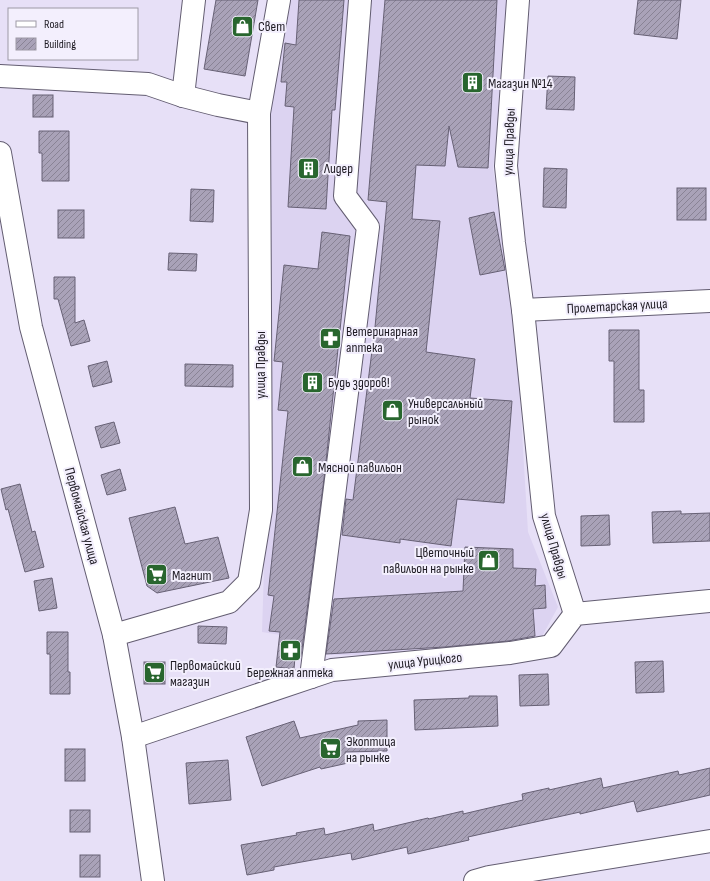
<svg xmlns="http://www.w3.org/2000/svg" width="710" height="881" font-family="'Sofia Sans Condensed',sans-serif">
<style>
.built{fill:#dcd3f1}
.building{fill:url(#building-hatch);stroke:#676175}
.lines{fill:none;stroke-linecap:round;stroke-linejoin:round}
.minor-casing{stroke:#635d71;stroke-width:24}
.minor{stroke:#fff;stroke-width:22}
.labels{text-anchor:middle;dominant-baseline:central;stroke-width:4;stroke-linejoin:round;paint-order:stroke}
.poi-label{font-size:14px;fill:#1e1b23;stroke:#f3effd;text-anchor:start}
.street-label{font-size:14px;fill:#1e1b23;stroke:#f3effd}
</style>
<defs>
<pattern id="building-hatch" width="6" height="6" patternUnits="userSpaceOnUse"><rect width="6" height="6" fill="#a9a2b8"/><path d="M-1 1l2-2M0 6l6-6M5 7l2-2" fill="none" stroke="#898395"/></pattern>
</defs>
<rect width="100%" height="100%" fill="#e7e0f7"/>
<polygon class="built" points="284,0 510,0 493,169 515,315 528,532 558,607 539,642 453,655 331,655 330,643 262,632 266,506 264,118"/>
<g class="building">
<polygon points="216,0 258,0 245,76 204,69"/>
<polygon points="299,0 344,0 335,110 332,110 326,209 288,207 294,107 285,106 287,82 281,82 285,43 296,45"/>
<polygon points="385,0 497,0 488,168 458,167 449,126 445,166 416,165 412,219 440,221 426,352 475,359 470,398 512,401 504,503 457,499 451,546 400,539 400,543 342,535 346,499 353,500 375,327 387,202 368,200"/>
<polygon points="638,0 681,0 677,39 634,34"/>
<polygon points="548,76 575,77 574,110 546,109"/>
<rect x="33" y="95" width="20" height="22"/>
<polygon points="39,131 69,131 69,181 42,181 42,153 39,153"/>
<polygon points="544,168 567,169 566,208 543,207"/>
<rect x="677" y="188" width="29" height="32"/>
<polygon points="191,189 214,190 213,222 190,221"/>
<rect x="58" y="210" width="26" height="28"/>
<polygon points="494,212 505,270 480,275 469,218"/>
<polygon points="322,232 350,236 325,471 301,657 295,657 294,669 276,667 280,632 269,631 274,596 268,595 288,411 278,410 283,362 274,361 284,265 318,269"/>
<polygon points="169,253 197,254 196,271 168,270"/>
<polygon points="54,277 75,277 75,323 84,320 90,341 71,346 58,299 54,299"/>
<polygon points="609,330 639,330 639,390 644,390 644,422 614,422 614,361 609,361"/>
<polygon points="107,361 112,382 93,387 88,366"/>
<polygon points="185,364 233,365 233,387 185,386"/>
<polygon points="114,422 120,443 101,448 95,427"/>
<polygon points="120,469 126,490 107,495 101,475"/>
<polygon points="20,484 32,532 35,531 44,567 25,572 8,509 6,510 1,489"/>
<polygon points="175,507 185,544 218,537 229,578 157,593 147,586 129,518"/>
<polygon points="681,511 681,514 710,513 710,541 653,543 652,512"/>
<polygon points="609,515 610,545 581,546 581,516"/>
<polygon points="465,547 513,549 513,568 536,569 535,586 545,585 546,608 533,609 535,636 508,641 445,647 326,654 334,599 463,591"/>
<polygon points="52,578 57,608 39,611 34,581"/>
<polygon points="198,626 227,627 226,644 198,643"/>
<polygon points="47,632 68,632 68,672 70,672 70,694 50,694 50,654 47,654"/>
<polygon points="663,661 664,692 636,693 635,662"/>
<rect x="144" y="662" width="21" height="22"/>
<polygon points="548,674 549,705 520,706 519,675"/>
<polygon points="469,696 497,696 498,726 415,730 414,700 469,698"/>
<polygon points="387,720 387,751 345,752 348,763 321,769 320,767 262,786 246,737 294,721 300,738 358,725 358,721"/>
<rect x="65" y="749" width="20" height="32"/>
<polygon points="228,760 231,800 189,804 186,763"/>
<polygon points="710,768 710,795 637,812 634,801 580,814 580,812 468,837 469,840 408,854 407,847 352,860 351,853 274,867 274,870 247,875 241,845 297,835 296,833 324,828 325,835 373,824 374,831 428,818 429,819 463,811 463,814 523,800 522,794 549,788 549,790 601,778 603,788 678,771 679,775"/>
<rect x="70" y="810" width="20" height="22"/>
<rect x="80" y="855" width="20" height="22"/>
</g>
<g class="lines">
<defs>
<g id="minor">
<polyline points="518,0 506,166 514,243 523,310 544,516 575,614"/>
<polyline points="0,76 148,84 183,96 218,105 259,113"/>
<polyline points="183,96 194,0"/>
<polyline points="0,153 31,327 114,635 133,737 153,881"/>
<polyline points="523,310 710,301"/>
<polyline points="114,635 229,602 249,582 261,510 259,113 279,0"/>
<polyline points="311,677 368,227 345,196 360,0"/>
<polyline points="133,737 332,670 510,653 551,646 575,614 710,601"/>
<polyline points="475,881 489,877 710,841"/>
</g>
</defs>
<use href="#minor" class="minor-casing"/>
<use href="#minor" class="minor"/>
</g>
<defs>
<symbol id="shop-square" viewBox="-11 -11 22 22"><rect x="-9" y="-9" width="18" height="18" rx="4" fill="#28662e" stroke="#f3effd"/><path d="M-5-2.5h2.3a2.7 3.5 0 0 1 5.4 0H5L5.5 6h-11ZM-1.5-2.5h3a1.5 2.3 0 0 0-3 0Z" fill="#fff"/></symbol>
<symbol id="building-square" viewBox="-11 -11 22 22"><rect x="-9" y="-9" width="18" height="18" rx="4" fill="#28662e" stroke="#f3effd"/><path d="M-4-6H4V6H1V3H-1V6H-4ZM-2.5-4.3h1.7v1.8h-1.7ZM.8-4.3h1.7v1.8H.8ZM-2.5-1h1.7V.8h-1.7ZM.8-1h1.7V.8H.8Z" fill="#fff"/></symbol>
<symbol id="pharmacy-square" viewBox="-11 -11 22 22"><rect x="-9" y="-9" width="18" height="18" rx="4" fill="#28662e" stroke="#f3effd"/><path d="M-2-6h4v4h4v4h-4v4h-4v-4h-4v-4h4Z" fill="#fff"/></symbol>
<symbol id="supermarket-square" viewBox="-11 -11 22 22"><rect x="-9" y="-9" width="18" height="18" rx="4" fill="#28662e" stroke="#f3effd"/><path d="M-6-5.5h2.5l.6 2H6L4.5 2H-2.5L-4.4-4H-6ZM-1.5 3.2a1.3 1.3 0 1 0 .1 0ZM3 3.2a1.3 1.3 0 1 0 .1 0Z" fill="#fff"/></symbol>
</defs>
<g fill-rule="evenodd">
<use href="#shop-square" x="230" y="14" width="25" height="25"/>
<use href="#building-square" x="460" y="70" width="25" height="25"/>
<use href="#building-square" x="296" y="156" width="25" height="25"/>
<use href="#pharmacy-square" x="318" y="326" width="25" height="25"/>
<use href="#building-square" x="300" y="370" width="25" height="25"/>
<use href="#shop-square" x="380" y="398" width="25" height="25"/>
<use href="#shop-square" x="290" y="454" width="25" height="25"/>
<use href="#shop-square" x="476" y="548" width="25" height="25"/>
<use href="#supermarket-square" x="144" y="562" width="25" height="25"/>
<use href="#pharmacy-square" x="278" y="638" width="25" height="25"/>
<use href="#supermarket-square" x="142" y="660" width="25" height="25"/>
<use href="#supermarket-square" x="318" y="736" width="25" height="25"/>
</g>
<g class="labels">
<g class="poi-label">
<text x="258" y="26">Свет</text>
<text x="488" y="83">Магазин №14</text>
<text x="324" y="168">Лидер</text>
<text x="346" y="331">Ветеринарная<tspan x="346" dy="16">аптека</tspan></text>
<text x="328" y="382">Будь здоров!</text>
<text x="408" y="403">Универсальный<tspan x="408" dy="16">рынок</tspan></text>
<text x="318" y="467">Мясной павильон</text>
<text x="474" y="552" text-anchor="end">Цветочный<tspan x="474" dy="16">павильон на рынке</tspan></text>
<text x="172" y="575">Магнит</text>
<text x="170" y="665">Первомайский<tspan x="170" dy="16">магазин</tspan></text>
<text x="290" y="672" text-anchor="middle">Бережная аптека</text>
<text x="346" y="741">Экоптица<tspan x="346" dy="16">на рынке</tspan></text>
</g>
<g class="street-label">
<text transform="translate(509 142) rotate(-88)">улица Правды</text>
<text transform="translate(617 306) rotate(-3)">Пролетарская улица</text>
<text transform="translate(260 365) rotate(-90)">улица Правды</text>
<text transform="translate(82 516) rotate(75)">Первомайская улица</text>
<text transform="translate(554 546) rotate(74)">улица Правды</text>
<text transform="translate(425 661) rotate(-6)">улица Урицкого</text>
</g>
</g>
<rect x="8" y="8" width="130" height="52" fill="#f3effd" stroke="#9e9aa6"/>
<rect x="16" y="21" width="20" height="6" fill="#ffffff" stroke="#9e9aa6"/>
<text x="44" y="28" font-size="12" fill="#1e1b23">Road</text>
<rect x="16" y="38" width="20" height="12" fill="url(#building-hatch)" stroke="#9e9aa6"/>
<text x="44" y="48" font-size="12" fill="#1e1b23">Building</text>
</svg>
